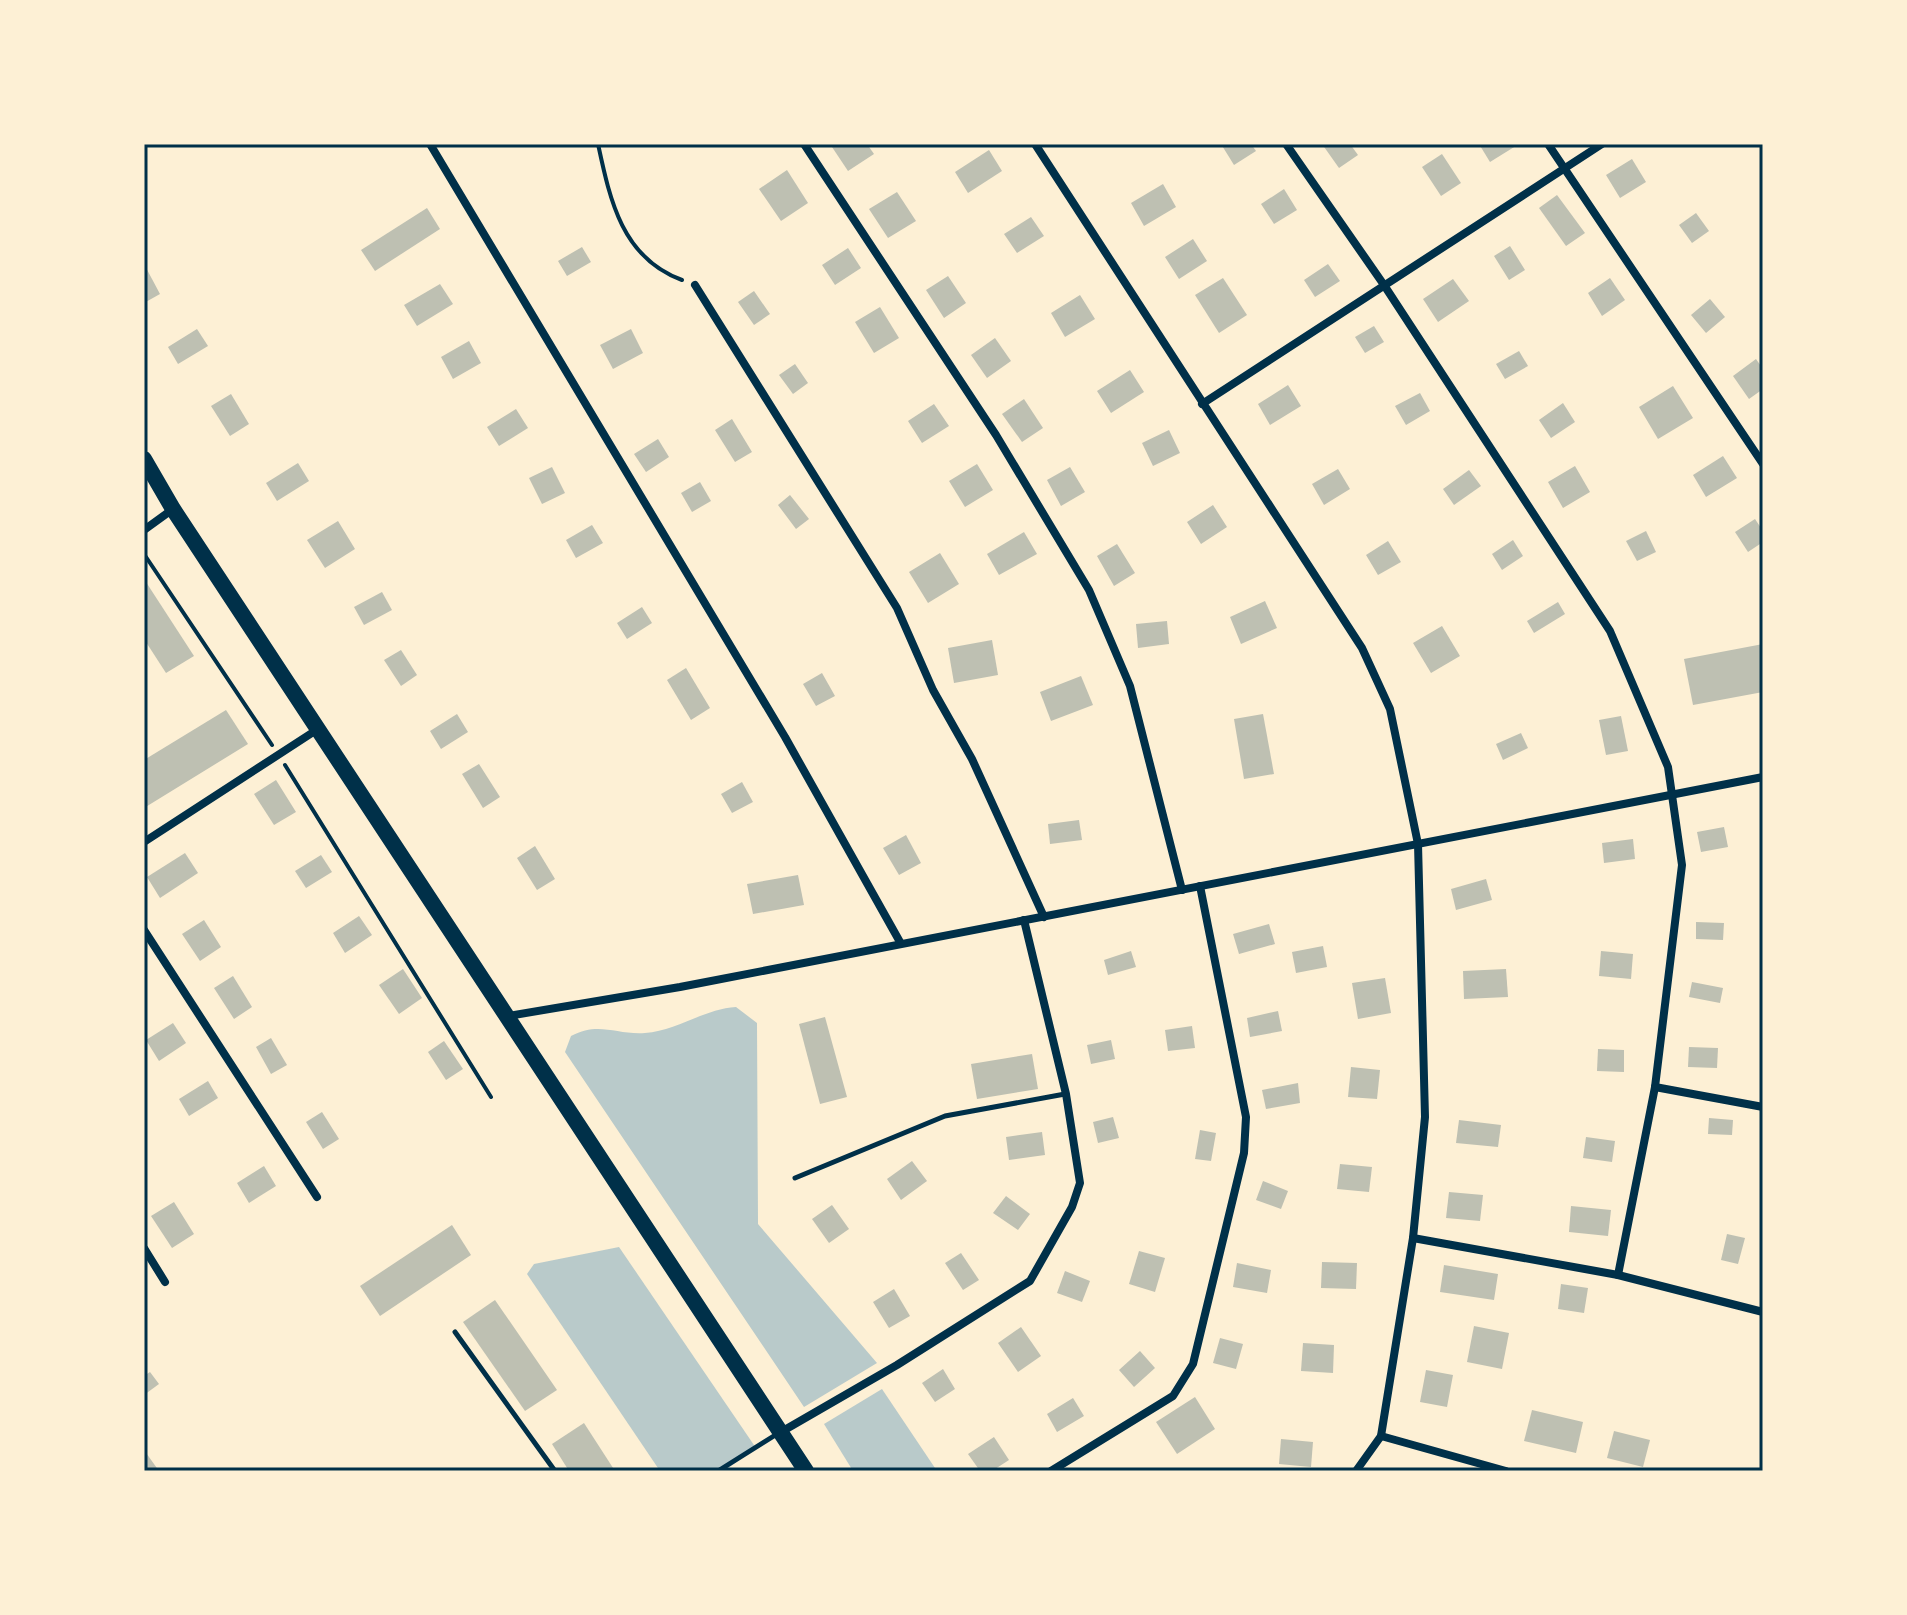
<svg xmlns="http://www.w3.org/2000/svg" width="1907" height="1615" font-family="'PT Sans Narrow',sans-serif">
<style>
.green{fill:#b9caca}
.building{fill:#bec0b2}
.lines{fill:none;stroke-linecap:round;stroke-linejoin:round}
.path{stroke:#003049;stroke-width:4}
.service{stroke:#003049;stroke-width:5}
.minor{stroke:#003049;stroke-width:8}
.primary{stroke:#003049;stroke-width:16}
.neatline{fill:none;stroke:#003049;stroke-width:3}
</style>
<rect width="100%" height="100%" fill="#fdf0d5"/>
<g class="green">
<path d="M736,1007L757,1023L758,1224L877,1363L804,1407L565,1052L571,1036C599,1021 616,1035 645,1033C676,1031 704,1009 736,1007Z"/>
<polygon points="619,1247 756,1448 724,1471 660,1471 527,1274 534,1264"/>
<polygon points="882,1389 937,1471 853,1471 824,1424"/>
</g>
<g class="building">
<polygon points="830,144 867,144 874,154 848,171"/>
<polygon points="1221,144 1251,144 1256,151 1234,165"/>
<polygon points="1322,144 1350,144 1358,155 1339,168"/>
<polygon points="1479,144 1519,144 1490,162"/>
<polygon points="989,150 1002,171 968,193 955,172"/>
<polygon points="1442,154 1461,183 1441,196 1422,167"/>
<polygon points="1632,159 1646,182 1620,198 1606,175"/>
<polygon points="787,170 808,203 781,221 759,189"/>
<polygon points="1163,184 1176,207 1144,226 1131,203"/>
<polygon points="1284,189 1297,210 1274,224 1261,204"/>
<polygon points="897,192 916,221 888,238 869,209"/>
<polygon points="1557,195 1585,233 1566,246 1539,208"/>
<polygon points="427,208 440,229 375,271 361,250"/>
<polygon points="1696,213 1709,231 1692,243 1679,225"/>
<polygon points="1031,217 1044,236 1017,253 1004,234"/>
<polygon points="1193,239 1207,261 1179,279 1165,257"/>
<polygon points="1510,246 1525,270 1509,280 1494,256"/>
<polygon points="582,247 591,262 567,276 558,261"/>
<polygon points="848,248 861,268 835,285 822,265"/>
<polygon points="144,264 160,294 144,303"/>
<polygon points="1328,264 1340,281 1315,297 1304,280"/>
<polygon points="948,276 966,303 944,318 926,290"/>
<polygon points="1223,278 1247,315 1219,333 1195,295"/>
<polygon points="1610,278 1625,300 1602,316 1588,293"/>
<polygon points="1453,279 1469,301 1438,322 1423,299"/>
<polygon points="440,284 453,304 417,326 404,305"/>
<polygon points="754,291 770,314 754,325 738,302"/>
<polygon points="1080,295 1095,319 1065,337 1051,313"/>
<polygon points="1710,299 1725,317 1706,333 1691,315"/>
<polygon points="880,307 899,338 874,353 855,322"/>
<polygon points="1374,326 1384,342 1365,353 1355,337"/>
<polygon points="197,329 208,346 178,364 168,347"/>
<polygon points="631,329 643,353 613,369 600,345"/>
<polygon points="995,338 1011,361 987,378 971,355"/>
<polygon points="469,341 481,363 453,379 441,357"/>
<polygon points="1519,351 1528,366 1505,379 1496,364"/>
<polygon points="1756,359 1763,369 1763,389 1749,399 1733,376"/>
<polygon points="795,364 808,383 793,394 779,375"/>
<polygon points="1130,370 1144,392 1111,413 1097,391"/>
<polygon points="1288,385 1301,406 1270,425 1258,404"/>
<polygon points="1673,386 1693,418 1658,439 1639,407"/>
<polygon points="1420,393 1430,411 1406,425 1395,406"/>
<polygon points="231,394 249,424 230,436 211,406"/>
<polygon points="1024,399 1043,428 1022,442 1002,414"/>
<polygon points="1563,403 1575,422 1551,438 1539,420"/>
<polygon points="934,404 949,426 922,443 908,421"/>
<polygon points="516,409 528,428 499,446 487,427"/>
<polygon points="732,419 752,452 735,462 715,430"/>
<polygon points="1169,430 1180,453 1153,466 1142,443"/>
<polygon points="658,439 669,457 646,472 634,454"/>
<polygon points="1723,456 1737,478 1706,497 1693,475"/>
<polygon points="298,463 309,481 277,501 266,483"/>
<polygon points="977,464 993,490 965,507 949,481"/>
<polygon points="1575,466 1590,492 1563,508 1548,482"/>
<polygon points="552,467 565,493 542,504 529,478"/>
<polygon points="1070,467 1085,492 1061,506 1047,480"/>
<polygon points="1338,469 1350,489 1324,505 1312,484"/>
<polygon points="1469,470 1481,486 1454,505 1443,489"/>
<polygon points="700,482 711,501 692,512 681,493"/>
<polygon points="790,495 809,519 796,529 778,505"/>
<polygon points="1213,505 1227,527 1201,544 1187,522"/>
<polygon points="1755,519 1763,531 1763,542 1748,552 1735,532"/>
<polygon points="338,521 355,549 325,568 307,540"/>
<polygon points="592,525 603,543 576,558 566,540"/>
<polygon points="1646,531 1656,552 1637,561 1626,541"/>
<polygon points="1024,532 1037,554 999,575 987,554"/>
<polygon points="1513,540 1523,556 1502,570 1492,554"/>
<polygon points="1388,541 1401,562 1378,575 1366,555"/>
<polygon points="1117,544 1135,573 1114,586 1097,556"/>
<polygon points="940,553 959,584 928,603 909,572"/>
<polygon points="144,579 194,656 166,673 144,639"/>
<polygon points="382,592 392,610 364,625 354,607"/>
<polygon points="1265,601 1277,628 1241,644 1230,617"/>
<polygon points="1558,602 1565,614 1534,633 1527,621"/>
<polygon points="642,607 652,623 627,639 617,623"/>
<polygon points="1167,621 1169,644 1138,648 1136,624"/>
<polygon points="1442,626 1460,656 1431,673 1413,643"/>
<polygon points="992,640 998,675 954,683 948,648"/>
<polygon points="1763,644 1763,692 1693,705 1684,659"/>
<polygon points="401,650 417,675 401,686 384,660"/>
<polygon points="686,668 710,708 691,720 667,680"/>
<polygon points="822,673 835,696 816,706 803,684"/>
<polygon points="1081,676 1093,705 1051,721 1040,692"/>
<polygon points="226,710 248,744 144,808 144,760"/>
<polygon points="457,714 468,732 441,749 430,731"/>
<polygon points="1263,714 1274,774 1244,779 1234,719"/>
<polygon points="1621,716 1628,751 1606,755 1599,720"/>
<polygon points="1521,733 1528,748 1503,760 1496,744"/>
<polygon points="479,764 500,797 483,808 462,774"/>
<polygon points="276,780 296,812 274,825 254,794"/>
<polygon points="742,782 753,802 732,813 721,794"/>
<polygon points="1079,820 1082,840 1050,844 1048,824"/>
<polygon points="1724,827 1728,847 1701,852 1697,832"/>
<polygon points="906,835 921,863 899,875 883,848"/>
<polygon points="1633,839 1635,859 1604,863 1602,843"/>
<polygon points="535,846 555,879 537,890 517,858"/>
<polygon points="185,853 198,873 160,898 147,877"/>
<polygon points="321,855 332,872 306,888 295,871"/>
<polygon points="798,875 804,905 753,914 747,884"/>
<polygon points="1486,879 1492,900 1456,910 1451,889"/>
<polygon points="359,916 372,935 345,953 333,933"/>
<polygon points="204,920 221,947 200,961 182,934"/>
<polygon points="1696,922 1724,923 1723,940 1696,939"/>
<polygon points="1269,924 1275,944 1239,954 1233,934"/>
<polygon points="1323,946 1327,967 1296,973 1292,952"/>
<polygon points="1131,951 1136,967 1108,975 1104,960"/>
<polygon points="1601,951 1633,954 1631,979 1599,976"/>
<polygon points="403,969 422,998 399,1014 379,985"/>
<polygon points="1506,969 1508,997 1464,999 1463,971"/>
<polygon points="233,976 252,1007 234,1019 214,988"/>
<polygon points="1385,978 1391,1013 1358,1019 1352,983"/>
<polygon points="1692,982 1723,988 1720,1003 1689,997"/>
<polygon points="1278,1011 1282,1031 1250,1037 1247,1018"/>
<polygon points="825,1017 847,1097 820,1104 799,1024"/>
<polygon points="173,1023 186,1043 159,1061 146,1040"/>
<polygon points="1192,1026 1195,1048 1168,1051 1165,1030"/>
<polygon points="271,1038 287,1065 271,1074 256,1047"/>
<polygon points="1111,1040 1115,1059 1091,1064 1087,1045"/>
<polygon points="444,1041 463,1069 446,1080 428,1052"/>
<polygon points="1689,1047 1718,1048 1717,1068 1688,1067"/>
<polygon points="1598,1049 1624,1050 1624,1072 1597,1071"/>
<polygon points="1032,1054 1038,1089 977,1099 971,1064"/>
<polygon points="1351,1067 1380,1070 1377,1099 1348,1097"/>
<polygon points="208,1081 218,1098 189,1116 179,1099"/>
<polygon points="1298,1083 1300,1103 1266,1109 1262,1090"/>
<polygon points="322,1112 339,1139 323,1149 306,1122"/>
<polygon points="1113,1117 1119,1138 1098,1143 1093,1122"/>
<polygon points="1709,1118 1733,1120 1732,1135 1708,1134"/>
<polygon points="1459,1120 1501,1125 1498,1147 1456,1143"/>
<polygon points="1200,1130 1216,1133 1211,1161 1195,1159"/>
<polygon points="1042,1132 1045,1155 1009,1160 1006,1137"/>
<polygon points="1586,1137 1615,1141 1612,1162 1583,1158"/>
<polygon points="912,1161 927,1181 901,1200 887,1179"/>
<polygon points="1340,1164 1372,1167 1369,1192 1337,1189"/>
<polygon points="264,1166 276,1186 249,1203 237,1183"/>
<polygon points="1263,1181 1288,1191 1281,1209 1256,1200"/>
<polygon points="1449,1192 1483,1195 1480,1221 1446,1218"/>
<polygon points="1006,1196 1030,1214 1018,1230 993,1213"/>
<polygon points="174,1202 194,1234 172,1248 151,1216"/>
<polygon points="832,1205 849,1229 829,1243 812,1219"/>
<polygon points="1571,1206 1611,1210 1608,1236 1569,1232"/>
<polygon points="452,1225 471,1255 380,1316 360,1286"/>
<polygon points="1727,1234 1745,1238 1738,1264 1721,1260"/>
<polygon points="1139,1251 1165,1258 1155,1292 1129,1284"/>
<polygon points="961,1253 979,1280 963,1290 945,1263"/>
<polygon points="1322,1262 1357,1263 1356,1289 1321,1288"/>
<polygon points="1237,1263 1271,1270 1267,1293 1233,1287"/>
<polygon points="1444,1265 1498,1274 1494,1300 1440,1292"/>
<polygon points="1065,1271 1090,1281 1082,1302 1057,1293"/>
<polygon points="1561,1284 1588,1288 1584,1313 1558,1309"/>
<polygon points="894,1289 910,1316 889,1328 873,1302"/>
<polygon points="495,1300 557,1390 525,1411 463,1322"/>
<polygon points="1474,1326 1509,1333 1502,1369 1467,1362"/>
<polygon points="1021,1327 1041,1356 1018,1372 998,1343"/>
<polygon points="1220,1338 1243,1344 1236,1369 1213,1363"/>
<polygon points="1303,1343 1334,1345 1333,1373 1301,1371"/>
<polygon points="1140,1351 1155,1368 1134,1387 1119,1370"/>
<polygon points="943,1369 955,1389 935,1402 922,1383"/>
<polygon points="1426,1370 1453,1375 1447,1407 1420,1402"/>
<polygon points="150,1372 159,1384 144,1395 144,1376"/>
<polygon points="1195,1397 1215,1429 1177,1454 1156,1422"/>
<polygon points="1073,1398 1084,1416 1057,1432 1047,1414"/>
<polygon points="1532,1410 1583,1422 1576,1453 1524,1441"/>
<polygon points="584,1423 615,1471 569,1471 552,1444"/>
<polygon points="1614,1431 1650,1440 1643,1467 1607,1458"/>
<polygon points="994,1437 1009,1460 992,1471 980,1471 968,1454"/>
<polygon points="1281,1439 1313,1442 1311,1467 1279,1464"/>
<polygon points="144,1450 159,1471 144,1471"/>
</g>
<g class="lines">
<g class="path">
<path d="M598,144C610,200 622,258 682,280"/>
<polyline points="144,554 272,745"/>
<polyline points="285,765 491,1097"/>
</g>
<g class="service">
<polyline points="795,1178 945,1116 1065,1094"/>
<polyline points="455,1332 555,1471"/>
<polyline points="718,1471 777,1434"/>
</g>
<g class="minor">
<polyline points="430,144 785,737 900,942"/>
<polyline points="804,144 996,435 1089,590 1130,686 1182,890"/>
<polyline points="1035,144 1362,648 1390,709 1418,844 1425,1117 1413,1238 1381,1436 1356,1471"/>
<polyline points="1286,144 1384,285 1610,631 1668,767 1682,865 1655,1087 1618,1275"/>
<polyline points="1548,144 1763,464"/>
<polyline points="695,285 897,608 933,690 972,759 1044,917"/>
<polyline points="1202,404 1602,144"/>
<polyline points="144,530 173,509"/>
<polyline points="144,842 318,729"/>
<polyline points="144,930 317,1197"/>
<polyline points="508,1016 680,987 1763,777"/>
<polyline points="1655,1087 1763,1107"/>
<polyline points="1413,1238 1618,1275 1763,1312"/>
<polyline points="144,1248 165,1282"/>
<polyline points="781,1432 897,1365 1030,1281 1072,1207 1080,1183 1066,1094 1024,920"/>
<polyline points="1381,1436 1506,1471"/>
<polyline points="1051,1471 1173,1396 1193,1364 1244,1153 1246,1117 1200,886"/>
</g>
<polyline class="primary" points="144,459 173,509 806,1471"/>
</g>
<rect width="1907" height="1615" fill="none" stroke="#fdf0d5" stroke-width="292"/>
<rect x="146" y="146" width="1615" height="1323" class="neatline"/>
</svg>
